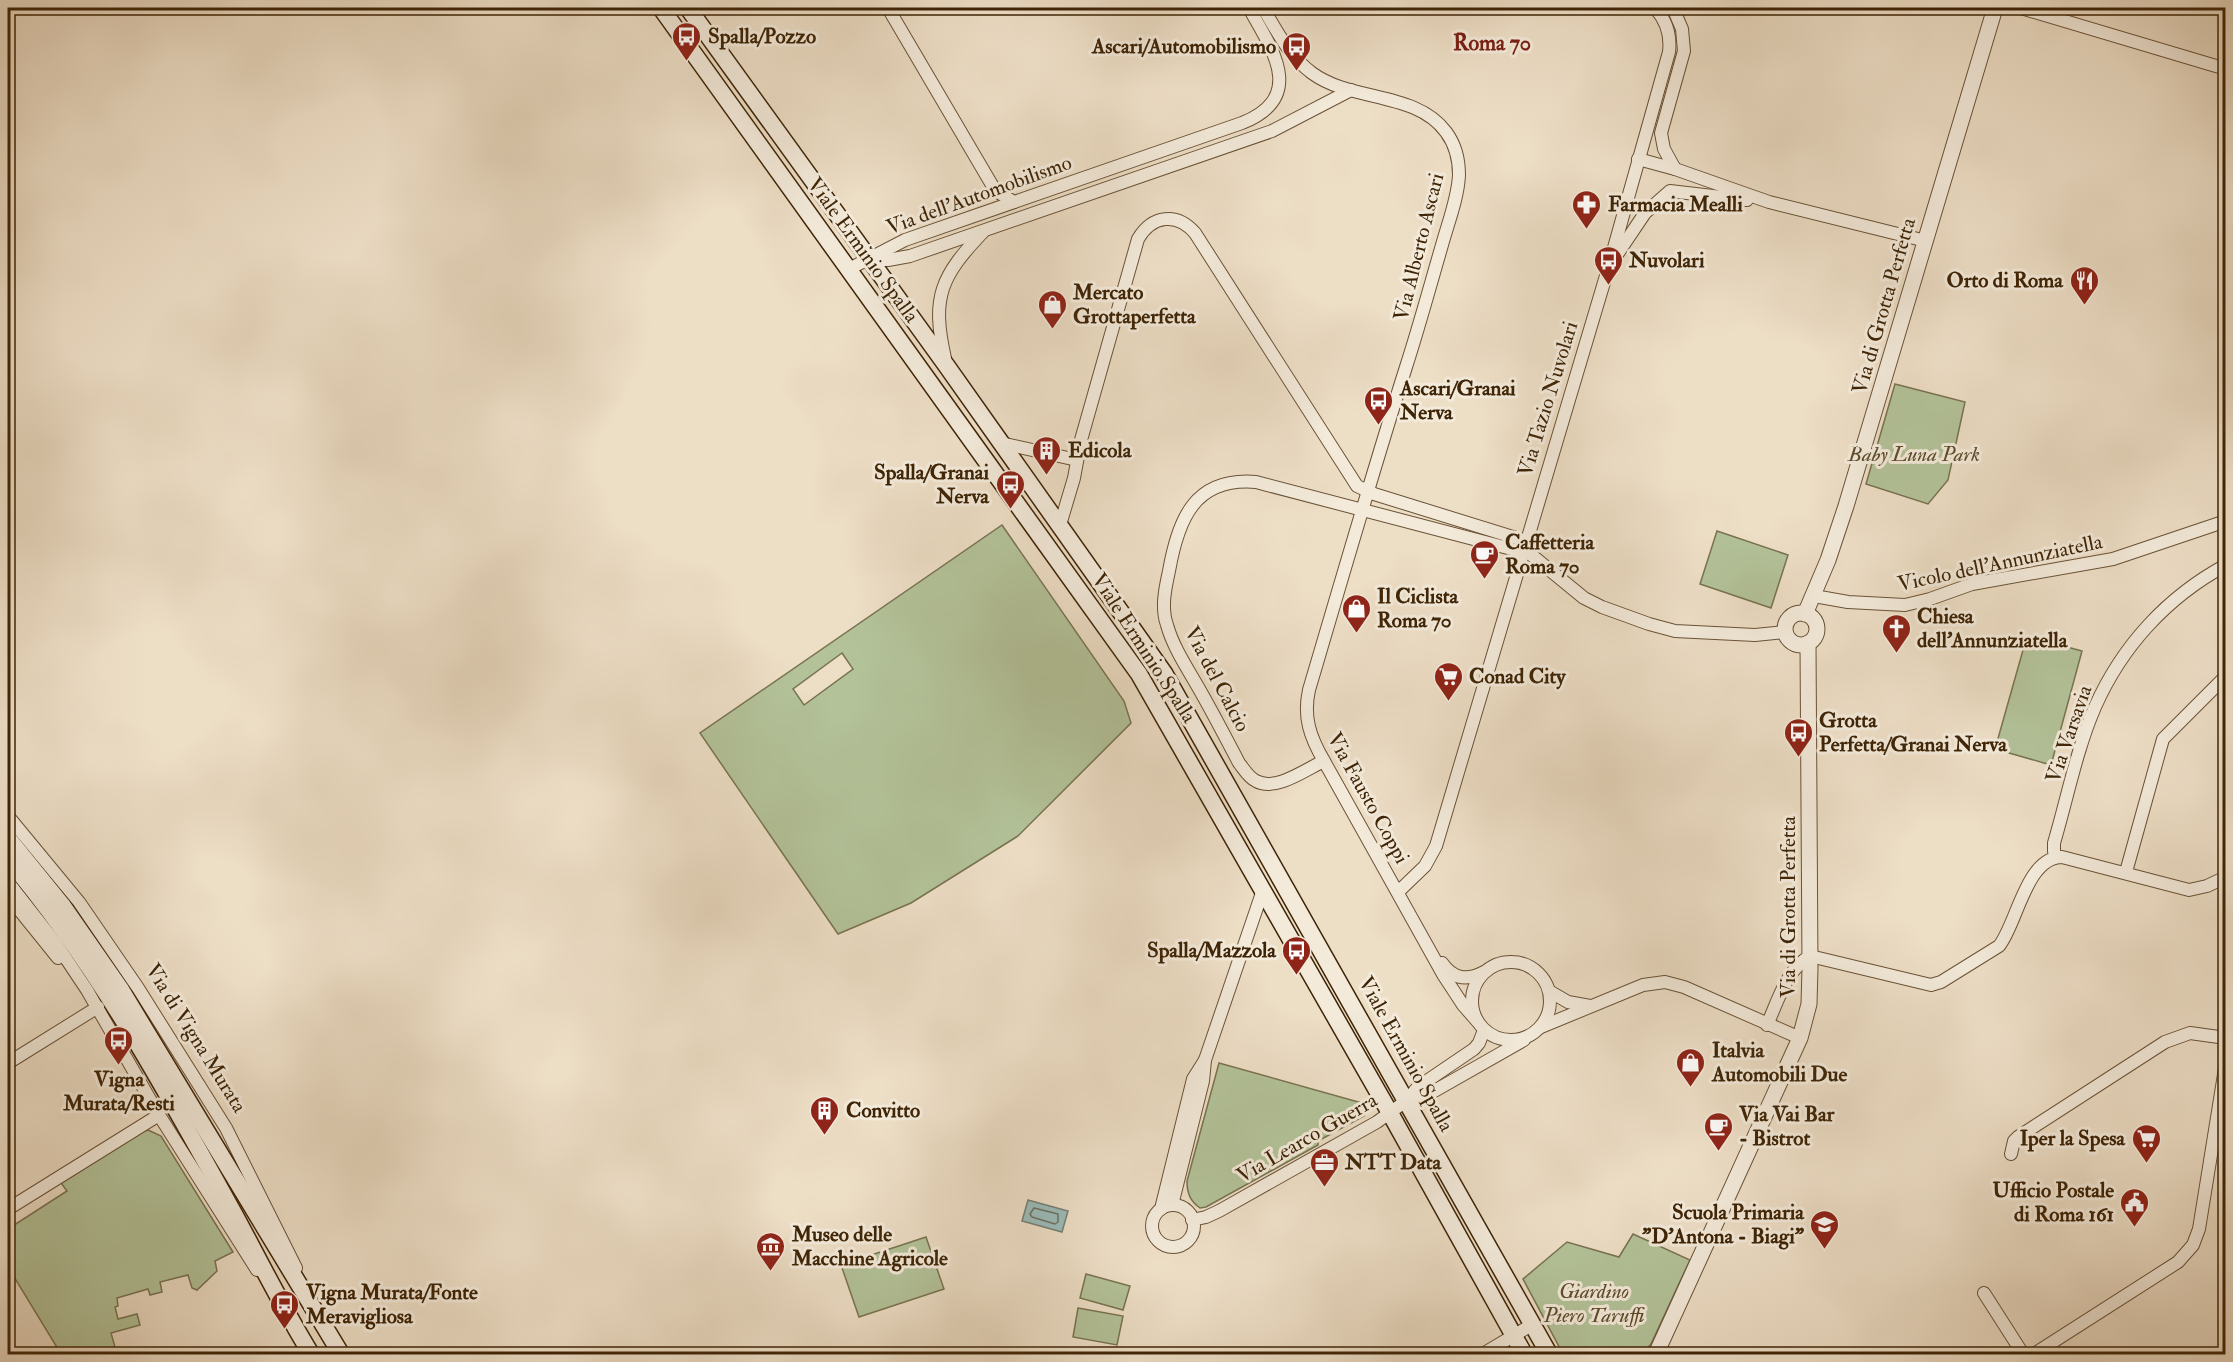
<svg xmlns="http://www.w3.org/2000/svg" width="2233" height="1362" font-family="'IM FELL Double Pica',serif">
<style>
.green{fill:#b3c299;stroke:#787350;stroke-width:1.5;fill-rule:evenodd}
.water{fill:#9abbba;stroke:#757f72;stroke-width:1.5}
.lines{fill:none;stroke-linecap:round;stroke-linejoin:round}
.shore{stroke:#6c7060;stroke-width:1.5}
.minor-casing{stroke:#6a5236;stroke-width:14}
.tertiary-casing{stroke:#6a5236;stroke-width:17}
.secondary-casing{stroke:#3e2406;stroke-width:19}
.minor{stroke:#f3eada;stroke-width:12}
.tertiary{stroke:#f3eada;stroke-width:15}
.secondary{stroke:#f3eada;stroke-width:16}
.labels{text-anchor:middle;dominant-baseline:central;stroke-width:6;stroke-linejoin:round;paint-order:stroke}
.poi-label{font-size:21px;font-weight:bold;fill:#3e2406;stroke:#f3eada;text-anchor:start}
.street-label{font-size:21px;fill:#3e2406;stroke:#f3eada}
.park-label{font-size:21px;font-style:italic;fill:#5b4c2b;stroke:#f3eada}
.neighbourhood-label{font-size:22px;font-weight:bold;fill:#7a1f14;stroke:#f3eada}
</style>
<rect width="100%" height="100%" fill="#eddec6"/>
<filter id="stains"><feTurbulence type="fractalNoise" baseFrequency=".00333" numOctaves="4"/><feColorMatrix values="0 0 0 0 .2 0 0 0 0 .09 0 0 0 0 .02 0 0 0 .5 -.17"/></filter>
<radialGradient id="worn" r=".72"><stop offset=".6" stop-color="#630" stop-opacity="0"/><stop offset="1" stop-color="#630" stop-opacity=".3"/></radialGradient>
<g class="green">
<polygon points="1895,384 1965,402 1948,480 1928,504 1866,484"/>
<path d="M1002,525L1124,701L1131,723L1018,836L911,903L838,934L700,733ZM842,653L853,669L804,705L793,689Z"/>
<polygon points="1717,531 1788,555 1771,608 1700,584"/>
<polygon points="2027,636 2082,651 2051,765 1995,749"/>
<path d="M1219,1063L1369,1105L1364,1116L1318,1141V1145L1206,1207L1200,1208C1190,1201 1187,1193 1187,1181Z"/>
<polygon points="148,1130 161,1136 233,1252 215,1261 217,1271 197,1290 192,1288 188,1275 160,1282 162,1292 150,1295 148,1289 117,1298 118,1306 115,1307 118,1319 137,1314 140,1325 111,1333 117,1354 61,1354 8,1267 8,1229 67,1191 61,1183 143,1131"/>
<polygon points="1633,1234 1690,1260 1651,1344 1643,1354 1563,1354 1523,1279 1567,1242 1619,1257"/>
<polygon points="926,1237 944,1289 859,1317 841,1265"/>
<polygon points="1086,1274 1130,1286 1123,1310 1080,1298"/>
<polygon points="1078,1308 1123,1316 1117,1345 1073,1337"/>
</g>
<polygon class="water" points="1028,1200 1068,1211 1062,1232 1022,1221"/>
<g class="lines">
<polygon class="shore" points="1034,1208 1058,1214 1058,1222 1055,1224 1032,1217 1030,1214"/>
<defs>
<g id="minor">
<polyline points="888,8 992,185 996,191 1014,202"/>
<path d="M1263,8C1277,31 1289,56 1312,73C1351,102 1416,91 1446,132C1455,144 1459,160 1459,175C1458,198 1448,223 1442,245C1430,286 1419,327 1406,367C1372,474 1341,582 1309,690C1303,717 1310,737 1324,761L1444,976L1463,1005L1477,1021"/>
<polyline points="1673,8 1682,29 1684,51 1661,133 1664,149 1675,169"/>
<polyline points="2021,8 2226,69"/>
<polyline points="1638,159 1675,169 1769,202 1926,241"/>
<polyline points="1614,259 1645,213 1670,191 1747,200"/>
<polyline points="870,260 888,260 910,256 1272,131 1351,90"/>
<path d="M849,269L905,240L1242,123C1307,97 1272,49 1249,8"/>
<path d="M945,358C931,297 941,276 983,232"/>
<polyline points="1001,443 1077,460"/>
<path d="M1060,525L1074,478L1081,440L1138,239C1152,215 1177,212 1195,233L1357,486L1374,494L1526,541"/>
<polyline points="1524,549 1584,598 1602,607 1649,624 1675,631 1755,635 1786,632"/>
<polyline points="1814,596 1848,602 1905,605 1930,599 1972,584 2113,559 2226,521"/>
<path d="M1324,761C1306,769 1276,792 1256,781C1248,777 1244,769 1239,763C1227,740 1215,717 1202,694C1190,672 1174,650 1167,625C1161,608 1165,589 1169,571C1178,520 1194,477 1256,482L1523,552"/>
<polyline points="8,816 79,902 138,988 226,1128 296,1268"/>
<path d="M2056,857L2054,851V843C2067,799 2077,748 2095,707C2122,646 2167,597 2226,565"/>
<polyline points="2126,872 2163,739 2226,676"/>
<polyline points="8,882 55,942 87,990 159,1115 257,1270"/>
<path d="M1398,892L1425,866L1436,846L1608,269L1669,52C1671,35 1666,20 1655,8"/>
<polyline points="8,896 58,958"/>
<circle cx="1511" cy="1001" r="39"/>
<path d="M1442,963C1453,979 1467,981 1484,972"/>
<polyline points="1549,991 1568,1002 1590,1006"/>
<path d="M1767,1025C1778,1001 1786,970 1810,956L1931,985L1941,982L1999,946C2017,924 2026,857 2062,857L2189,890L2207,886L2226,877"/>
<polyline points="1541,1027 1643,985 1665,982 1684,987 1800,1038"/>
<polyline points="8,1063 98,1007"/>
<polyline points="1406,1101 1422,1098 1524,1040"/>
<polyline points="2011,1154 2014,1141 2018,1137 2165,1042 2190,1033 2226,1038"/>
<polyline points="1172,1205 1203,1081 1205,1060 1263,890"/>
<circle cx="1173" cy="1226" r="21"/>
<polyline points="8,1209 159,1115"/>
<polyline points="1161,1209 1193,1079 1205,1060"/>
<polyline points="1192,1220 1206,1217 1219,1211 1377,1122 1406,1101 1418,1087 1474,1049 1479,1043 1484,1030"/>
<polyline points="1984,1293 2023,1354"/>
<polyline points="1483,1354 1533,1324"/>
<polyline points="2034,1354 2178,1262 2193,1245 2199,1229 2226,1062"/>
</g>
<g id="tertiary">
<circle cx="1801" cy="629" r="16"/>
<polyline points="1805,614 1828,560 1846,506 1995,8"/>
<polyline points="1656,1354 1800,1038 1809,1004 1810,968 1808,643"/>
</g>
<g id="secondary">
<polyline points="661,8 1139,674 1390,1113 1524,1354"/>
<polyline points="688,8 946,365 1164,673 1549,1354"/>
<polyline points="8,838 63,906 120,988 341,1354"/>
<path d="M8,859C100,968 168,1094 237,1219C261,1264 284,1310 311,1354"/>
</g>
</defs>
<use href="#minor" class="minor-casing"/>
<use href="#tertiary" class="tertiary-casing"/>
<use href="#secondary" class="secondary-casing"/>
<use href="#minor" class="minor"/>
<use href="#tertiary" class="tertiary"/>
<use href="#secondary" class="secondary"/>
</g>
<defs>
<symbol id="bus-pin" viewBox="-11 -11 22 30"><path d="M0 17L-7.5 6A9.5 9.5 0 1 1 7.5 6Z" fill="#8f2418" stroke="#f3eada"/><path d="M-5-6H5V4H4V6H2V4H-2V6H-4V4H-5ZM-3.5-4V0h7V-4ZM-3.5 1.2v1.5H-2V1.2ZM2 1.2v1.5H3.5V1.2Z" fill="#fff"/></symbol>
<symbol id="pharmacy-pin" viewBox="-11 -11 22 30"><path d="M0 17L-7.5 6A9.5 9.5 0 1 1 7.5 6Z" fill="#8f2418" stroke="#f3eada"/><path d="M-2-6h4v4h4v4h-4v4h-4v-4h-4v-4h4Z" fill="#fff"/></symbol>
<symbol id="restaurant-pin" viewBox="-11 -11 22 30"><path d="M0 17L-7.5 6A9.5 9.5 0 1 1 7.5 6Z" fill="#8f2418" stroke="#f3eada"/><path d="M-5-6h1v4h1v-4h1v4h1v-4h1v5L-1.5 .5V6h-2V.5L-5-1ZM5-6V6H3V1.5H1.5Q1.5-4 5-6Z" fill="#fff"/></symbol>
<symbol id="shop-pin" viewBox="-11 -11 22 30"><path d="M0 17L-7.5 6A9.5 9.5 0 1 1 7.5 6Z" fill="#8f2418" stroke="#f3eada"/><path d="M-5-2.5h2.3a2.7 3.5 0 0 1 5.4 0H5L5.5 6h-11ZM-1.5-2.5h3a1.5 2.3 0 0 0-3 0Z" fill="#fff"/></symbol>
<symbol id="building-pin" viewBox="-11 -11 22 30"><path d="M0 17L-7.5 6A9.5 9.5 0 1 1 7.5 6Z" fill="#8f2418" stroke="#f3eada"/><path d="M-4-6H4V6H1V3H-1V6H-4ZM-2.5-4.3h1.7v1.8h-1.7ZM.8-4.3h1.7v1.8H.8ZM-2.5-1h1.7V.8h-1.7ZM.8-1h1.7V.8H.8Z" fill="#fff"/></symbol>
<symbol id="cafe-pin" viewBox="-11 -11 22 30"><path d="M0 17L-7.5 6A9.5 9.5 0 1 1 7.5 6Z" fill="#8f2418" stroke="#f3eada"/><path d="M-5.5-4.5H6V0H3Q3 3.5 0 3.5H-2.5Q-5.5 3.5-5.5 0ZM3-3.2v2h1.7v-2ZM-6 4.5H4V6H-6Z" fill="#fff"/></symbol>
<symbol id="church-pin" viewBox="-11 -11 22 30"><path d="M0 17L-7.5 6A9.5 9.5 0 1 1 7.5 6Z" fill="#8f2418" stroke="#f3eada"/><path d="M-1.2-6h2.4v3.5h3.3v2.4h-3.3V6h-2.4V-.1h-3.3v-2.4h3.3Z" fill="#fff"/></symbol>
<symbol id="supermarket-pin" viewBox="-11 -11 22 30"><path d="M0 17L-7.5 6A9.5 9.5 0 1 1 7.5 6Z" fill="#8f2418" stroke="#f3eada"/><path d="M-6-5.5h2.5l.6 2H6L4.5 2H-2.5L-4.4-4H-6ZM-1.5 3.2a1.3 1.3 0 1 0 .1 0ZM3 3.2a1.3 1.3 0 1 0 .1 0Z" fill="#fff"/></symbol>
<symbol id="office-pin" viewBox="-11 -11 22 30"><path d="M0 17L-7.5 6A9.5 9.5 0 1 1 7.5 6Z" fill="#8f2418" stroke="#f3eada"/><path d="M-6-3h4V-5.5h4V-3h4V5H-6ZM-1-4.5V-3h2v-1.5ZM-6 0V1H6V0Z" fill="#fff"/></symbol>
<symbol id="civic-pin" viewBox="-11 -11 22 30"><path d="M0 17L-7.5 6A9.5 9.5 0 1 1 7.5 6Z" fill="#8f2418" stroke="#f3eada"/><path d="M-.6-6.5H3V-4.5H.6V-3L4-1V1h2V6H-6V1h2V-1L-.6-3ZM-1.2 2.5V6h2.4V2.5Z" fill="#fff"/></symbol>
<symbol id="school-pin" viewBox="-11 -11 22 30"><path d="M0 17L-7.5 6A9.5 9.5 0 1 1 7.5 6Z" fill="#8f2418" stroke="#f3eada"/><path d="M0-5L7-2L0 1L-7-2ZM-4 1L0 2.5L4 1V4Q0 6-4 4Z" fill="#fff"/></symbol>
<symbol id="museum-pin" viewBox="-11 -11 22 30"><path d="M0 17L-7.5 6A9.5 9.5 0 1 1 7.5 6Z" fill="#8f2418" stroke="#f3eada"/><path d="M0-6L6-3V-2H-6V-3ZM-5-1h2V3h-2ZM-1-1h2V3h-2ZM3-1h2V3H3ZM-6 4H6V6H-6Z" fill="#fff"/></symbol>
</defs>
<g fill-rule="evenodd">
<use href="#bus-pin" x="670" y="20" width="33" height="45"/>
<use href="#bus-pin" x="1280" y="30" width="33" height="45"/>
<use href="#pharmacy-pin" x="1570" y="188" width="33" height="45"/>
<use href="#bus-pin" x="1592" y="244" width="33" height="45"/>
<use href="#restaurant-pin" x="2068" y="264" width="33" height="45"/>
<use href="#shop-pin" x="1036" y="288" width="33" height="45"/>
<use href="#bus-pin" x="1362" y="384" width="33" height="45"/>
<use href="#building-pin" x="1030" y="434" width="33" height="45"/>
<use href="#bus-pin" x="994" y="468" width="33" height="45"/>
<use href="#cafe-pin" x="1468" y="538" width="33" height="45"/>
<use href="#shop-pin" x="1340" y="592" width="33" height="45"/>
<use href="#church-pin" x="1880" y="612" width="33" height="45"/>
<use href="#supermarket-pin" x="1432" y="660" width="33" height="45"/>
<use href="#bus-pin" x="1782" y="716" width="33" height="45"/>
<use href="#bus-pin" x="1280" y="934" width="33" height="45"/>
<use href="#bus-pin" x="102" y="1024" width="33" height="45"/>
<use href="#shop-pin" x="1674" y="1046" width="33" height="45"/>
<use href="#building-pin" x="808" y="1094" width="33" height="45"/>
<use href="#cafe-pin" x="1702" y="1110" width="33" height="45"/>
<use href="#supermarket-pin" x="2130" y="1122" width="33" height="45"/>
<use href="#office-pin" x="1308" y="1146" width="33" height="45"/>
<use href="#civic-pin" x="2118" y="1186" width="33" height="45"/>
<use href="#school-pin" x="1808" y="1208" width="33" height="45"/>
<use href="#museum-pin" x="754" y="1230" width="33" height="45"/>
<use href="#bus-pin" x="268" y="1288" width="33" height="45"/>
</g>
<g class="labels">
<g class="poi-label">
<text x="708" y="36">Spalla/Pozzo</text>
<text x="1276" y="46" text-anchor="end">Ascari/Automobilismo</text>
<text x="1608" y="204">Farmacia Mealli</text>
<text x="1629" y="260">Nuvolari</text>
<text x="2063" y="280" text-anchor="end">Orto di Roma</text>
<text x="1073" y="292">Mercato<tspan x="1073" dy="24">Grottaperfetta</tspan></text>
<text x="1400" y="388">Ascari/Granai<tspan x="1400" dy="24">Nerva</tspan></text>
<text x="1068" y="450">Edicola</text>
<text x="989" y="472" text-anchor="end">Spalla/Granai<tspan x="989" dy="24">Nerva</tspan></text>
<text x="1505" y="542">Caffetteria<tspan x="1505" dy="24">Roma 70</tspan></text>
<text x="1377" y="596">Il Ciclista<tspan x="1377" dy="24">Roma 70</tspan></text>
<text x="1917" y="616">Chiesa<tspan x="1917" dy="24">dell'Annunziatella</tspan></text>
<text x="1469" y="676">Conad City</text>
<text x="1819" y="720">Grotta<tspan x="1819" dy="24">Perfetta/Granai Nerva</tspan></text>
<text x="1276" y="950" text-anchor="end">Spalla/Mazzola</text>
<text x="1712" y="1050">Italvia<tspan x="1712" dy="24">Automobili Due</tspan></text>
<text x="119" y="1079" text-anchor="middle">Vigna<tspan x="119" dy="24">Murata/Resti</tspan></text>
<text x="846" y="1110">Convitto</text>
<text x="1739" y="1114">Via Vai Bar<tspan x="1739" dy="24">- Bistrot</tspan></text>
<text x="2125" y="1138" text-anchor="end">Iper la Spesa</text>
<text x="1345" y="1162">NTT Data</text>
<text x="2114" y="1190" text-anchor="end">Ufficio Postale<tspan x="2114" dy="24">di Roma 161</tspan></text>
<text x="1804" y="1212" text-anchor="end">Scuola Primaria<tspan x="1804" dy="24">"D'Antona - Biagi"</tspan></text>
<text x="792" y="1234">Museo delle<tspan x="792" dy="24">Macchine Agricole</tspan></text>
<text x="306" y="1292">Vigna Murata/Fonte<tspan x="306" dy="24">Meravigliosa</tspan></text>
</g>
<g class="street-label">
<text transform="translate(979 195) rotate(-20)">Via dell'Automobilismo</text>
<text transform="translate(1419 247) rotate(-76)">Via Alberto Ascari</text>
<text transform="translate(863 250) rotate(54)">Viale Erminio Spalla</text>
<text transform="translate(1884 306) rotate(-74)">Via di Grotta Perfetta</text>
<text transform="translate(1548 399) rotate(-73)">Via Tazio Nuvolari</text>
<text transform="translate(2000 563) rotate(-12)">Vicolo dell'Annunziatella</text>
<text transform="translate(1144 648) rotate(57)">Viale Erminio Spalla</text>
<text transform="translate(1217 679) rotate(62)">Via del Calcio</text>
<text transform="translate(2069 734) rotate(-71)">Via Varsavia</text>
<text transform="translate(1368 798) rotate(61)">Via Fausto Coppi</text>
<text transform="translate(1788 907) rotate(-90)">Via di Grotta Perfetta</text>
<text transform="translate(196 1038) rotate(58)">Via di Vigna Murata</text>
<text transform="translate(1406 1054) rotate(61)">Viale Erminio Spalla</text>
<text transform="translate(1307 1138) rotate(-30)">Via Learco Guerra</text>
</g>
<g class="park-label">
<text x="1914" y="454">Baby Luna Park</text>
<text x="1594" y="1291">Giardino<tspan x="1594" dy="24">Piero Taruffi</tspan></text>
</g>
<g class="neighbourhood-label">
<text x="1492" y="43">Roma 70</text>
</g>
</g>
<rect width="2233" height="1362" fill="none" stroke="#eddec6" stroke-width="30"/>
<rect x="9" y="9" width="2215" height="1344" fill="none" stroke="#3e2406" stroke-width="3"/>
<rect x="15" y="15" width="2203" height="1332" fill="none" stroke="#3e2406" stroke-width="1.5"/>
<rect width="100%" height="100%" filter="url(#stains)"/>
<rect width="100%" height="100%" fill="url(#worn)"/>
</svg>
